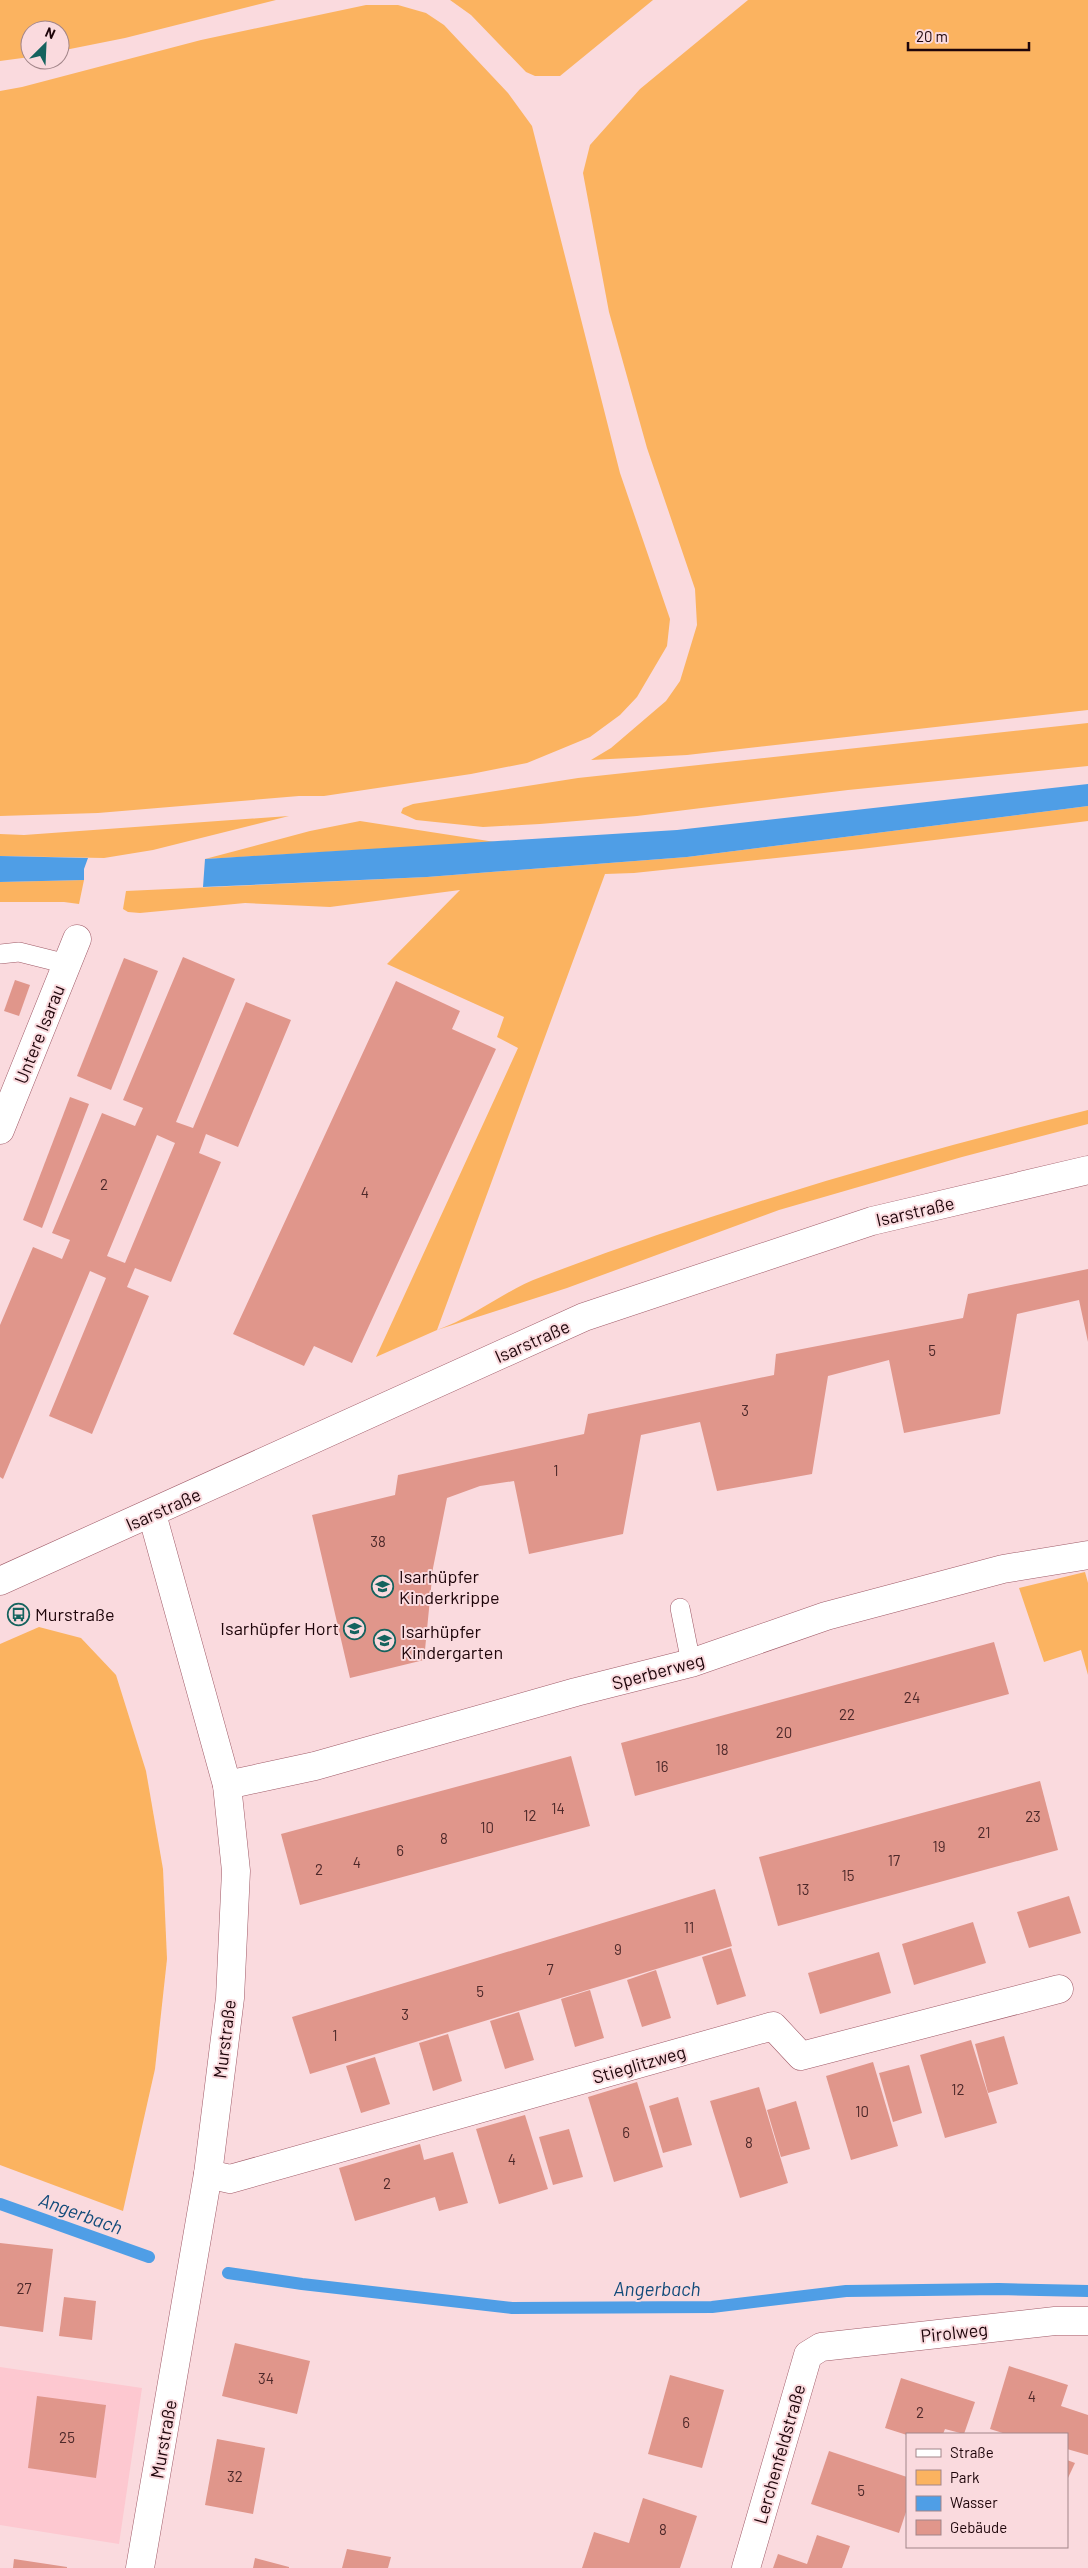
<svg xmlns="http://www.w3.org/2000/svg" width="1088" height="2568" font-family="Barlow,sans-serif">
<style>
.built{fill:#fdc8d0}
.green{fill:#fbb360}
.water{fill:#4f9ee6}
.lines{fill:none;stroke-linecap:round;stroke-linejoin:round}
.stream{stroke:#4f9ee6;stroke-width:12}
.building{fill:#e0968b;fill-rule:evenodd}
.service-casing{stroke:#9f5a67;stroke-width:20}
.minor-casing{stroke:#9f5a67;stroke-width:29}
.secondary-casing{stroke:#9f5a67;stroke-width:29}
.service{stroke:#fff;stroke-width:19}
.minor{stroke:#fff;stroke-width:28}
.secondary{stroke:#fff;stroke-width:28}
.labels{text-anchor:middle;dominant-baseline:central;stroke-width:4;stroke-linejoin:round;paint-order:stroke}
.number-label{font-size:15px;fill:#4e292a}
.street-label{font-size:18px;fill:#1e050a;stroke:#fadade}
.poi-label{font-size:18px;fill:#1e050a;stroke:#fadade;text-anchor:start}
.water-label{font-size:19px;font-style:italic;fill:#124b7a;stroke:#fadade}
</style>
<rect width="100%" height="100%" fill="#fadade"/>
<polygon class="built" points="0,2367 142,2388 119,2544 0,2525"/>
<g class="green">
<polygon points="0,0 276,0 125,38 60,51 60,30 30,30 30,57 0,61"/>
<polygon points="450,0 653,0 560,76 535,76 526,72 471,15"/>
<polygon points="748,0 1088,0 1088,710 687,755 591,760 611,748 666,701 680,681 697,625 695,589 647,448 609,312 583,173 590,145 640,89"/>
<polygon points="366,5 398,5 426,13 444,25 508,93 532,126 620,473 670,619 667,646 637,697 620,715 590,737 561,749 527,763 471,774 324,796 299,796 98,813 0,816 0,91 22,87 201,40"/>
<polygon points="1088,723 1088,766 848,790 637,816 540,824 483,827 416,820 401,813 403,808 413,804 578,778"/>
<path d="M1088,806V821L861,849L634,873L605,874L437,1330C473,1318 505,1290 541,1277C719,1209 904,1156 1088,1110V1124L962,1157L779,1210L567,1288L437,1330L376,1357L518,1048L497,1037L504,1017L387,964L460,890L330,907L245,903L140,913L128,912L123,909L126,891L427,877L687,857Z"/>
<polygon points="289,816 153,850 104,858 0,856 0,834 24,835"/>
<polygon points="360,821 495,842 205,859 310,831"/>
<polygon points="84,880 79,904 64,902 0,902 0,882"/>
<polygon points="1085,1572 1088,1583 1088,1675 1081,1650 1044,1662 1019,1588"/>
<polygon points="39,1627 81,1638 116,1675 146,1771 163,1869 167,1959 155,2069 123,2211 0,2165 0,1644"/>
</g>
<g class="water">
<polygon points="1088,784 1088,806 687,857 427,877 203,887 205,859 677,830"/>
<polygon points="0,856 88,858 84,869 84,880 0,882"/>
</g>
<g class="lines">
<g class="stream">
<polyline points="0,2204 149,2257"/>
<polyline points="228,2273 302,2284 512,2308 712,2307 846,2291 999,2289 1088,2291"/>
</g>
</g>
<g class="building">
<path d="M183,957L235,979L176,1122L193,1128L246,1002L291,1020L238,1147L206,1134L199,1153L221,1162L171,1282L135,1268L127,1287L149,1296L92,1434L49,1416L106,1278L90,1271L3,1479L0,1477V1325L33,1247L62,1259L70,1240L52,1233L102,1113L135,1126L143,1108L123,1100ZM157,1135L175,1143L125,1263L107,1256Z"/>
<polygon points="124,958 158,971 111,1090 77,1076"/>
<polygon points="15,980 30,985 19,1016 4,1011"/>
<polygon points="396,981 460,1011 452,1029 496,1049 352,1363 314,1346 304,1366 233,1334"/>
<polygon points="70,1097 89,1104 42,1228 23,1220"/>
<polygon points="1088,1269 1088,1342 1079,1300 1017,1314 1000,1414 904,1433 889,1360 828,1376 812,1474 717,1491 700,1422 641,1435 623,1534 529,1554 514,1481 480,1486 447,1498 433,1568 424,1660 350,1678 312,1515 395,1495 398,1475 584,1434 588,1414 774,1375 776,1354 963,1318 968,1294"/>
<polygon points="994,1642 1009,1694 635,1796 621,1743"/>
<polygon points="571,1756 590,1826 300,1905 281,1834"/>
<polygon points="1040,1781 1058,1850 778,1926 759,1857"/>
<polygon points="715,1889 732,1946 310,2074 292,2017"/>
<polygon points="1069,1896 1081,1933 1029,1948 1017,1912"/>
<polygon points="973,1922 986,1963 914,1985 902,1944"/>
<polygon points="731,1948 746,1996 717,2005 702,1957"/>
<polygon points="879,1952 891,1993 820,2014 808,1973"/>
<polygon points="656,1970 671,2018 642,2027 627,1980"/>
<polygon points="590,1990 604,2038 575,2047 561,1999"/>
<polygon points="519,2012 534,2060 505,2069 490,2021"/>
<polygon points="448,2034 462,2081 433,2091 419,2043"/>
<polygon points="1004,2036 1018,2084 988,2093 975,2044"/>
<polygon points="971,2040 997,2123 945,2138 920,2055"/>
<polygon points="375,2057 390,2104 361,2113 346,2066"/>
<polygon points="873,2062 898,2146 851,2160 826,2076"/>
<polygon points="909,2065 922,2113 893,2122 879,2073"/>
<polygon points="637,2082 663,2167 614,2182 588,2097"/>
<polygon points="759,2087 788,2183 740,2198 710,2101"/>
<polygon points="678,2097 692,2145 663,2153 649,2106"/>
<polygon points="796,2101 810,2149 781,2157 767,2110"/>
<polygon points="525,2115 548,2189 499,2204 476,2129"/>
<polygon points="569,2129 583,2177 553,2185 539,2137"/>
<polygon points="420,2144 424,2160 453,2152 468,2203 439,2211 435,2197 355,2221 339,2168"/>
<polygon points="0,2243 53,2249 43,2332 0,2326"/>
<polygon points="64,2297 96,2301 92,2340 59,2336"/>
<polygon points="235,2343 310,2361 297,2414 222,2396"/>
<polygon points="1009,2366 1068,2385 1061,2406 1088,2415 1088,2455 1067,2449 1067,2434 1006,2434 990,2429"/>
<polygon points="670,2375 724,2390 702,2468 648,2454"/>
<polygon points="901,2378 975,2402 964,2434 945,2429 943,2434 907,2435 885,2428"/>
<polygon points="37,2396 106,2405 96,2478 28,2468"/>
<polygon points="217,2439 265,2448 253,2514 205,2505"/>
<polygon points="829,2451 907,2477 907,2509 899,2533 811,2504"/>
<polygon points="1067,2460 1075,2463 1067,2480"/>
<polygon points="643,2498 697,2516 680,2568 582,2568 594,2532 629,2543"/>
<polygon points="817,2535 850,2546 842,2568 773,2568 778,2554 807,2564"/>
<polygon points="347,2549 391,2557 388,2568 342,2568"/>
<polygon points="255,2558 289,2567 289,2568 253,2568"/>
<polygon points="14,2559 67,2567 67,2568 13,2568"/>
</g>
<g class="lines">
<defs>
<g id="service">
<polyline points="0,954 19,952 67,964"/>
<polyline points="680,1608 691,1663"/>
</g>
<g id="minor">
<polyline points="0,1130 77,939"/>
<polyline points="227,1785 315,1766 576,1692 691,1663 826,1616 1003,1569 1088,1555"/>
<polyline points="208,2174 230,2179 773,2026 801,2056 1059,1989"/>
<polyline points="140,2568 208,2174 230,1998 236,1871 227,1785 152,1514"/>
<polyline points="746,2568 808,2355 821,2347 1055,2321 1088,2321"/>
</g>
<polyline id="secondary" points="0,1581 584,1317 872,1221 1088,1170"/>
</defs>
<use href="#service" class="service-casing"/>
<use href="#minor" class="minor-casing"/>
<use href="#secondary" class="secondary-casing"/>
<use href="#service" class="service"/>
<use href="#minor" class="minor"/>
<use href="#secondary" class="secondary"/>
</g>
<defs>
<symbol id="school-ring" viewBox="-11 -11 22 22"><circle r="9.5" fill="#fadade" stroke="#15635e" stroke-width="1.5"/><path d="M0-5L7-2L0 1L-7-2ZM-4 1L0 2.5L4 1V4Q0 6-4 4Z" fill="#15635e"/></symbol>
<symbol id="bus-ring" viewBox="-11 -11 22 22"><circle r="9.5" fill="#fadade" stroke="#15635e" stroke-width="1.5"/><path d="M-5-6H5V4H4V6H2V4H-2V6H-4V4H-5ZM-3.5-4V0h7V-4ZM-3.5 1.2v1.5H-2V1.2ZM2 1.2v1.5H3.5V1.2Z" fill="#15635e"/></symbol>
</defs>
<g fill-rule="evenodd">
<use href="#school-ring" x="370" y="1574" width="25" height="25"/>
<use href="#bus-ring" x="6" y="1602" width="25" height="25"/>
<use href="#school-ring" x="342" y="1616" width="25" height="25"/>
<use href="#school-ring" x="372" y="1628" width="25" height="25"/>
</g>
<g class="labels">
<g class="number-label">
<text x="104" y="1184">2</text>
<text x="365" y="1192">4</text>
<text x="932" y="1350">5</text>
<text x="745" y="1410">3</text>
<text x="556" y="1470">1</text>
<text x="378" y="1541">38</text>
<text x="912" y="1697">24</text>
<text x="847" y="1714">22</text>
<text x="784" y="1732">20</text>
<text x="722" y="1749">18</text>
<text x="662" y="1766">16</text>
<text x="558" y="1808">14</text>
<text x="530" y="1815">12</text>
<text x="1033" y="1816">23</text>
<text x="487" y="1827">10</text>
<text x="984" y="1832">21</text>
<text x="444" y="1838">8</text>
<text x="939" y="1846">19</text>
<text x="400" y="1850">6</text>
<text x="894" y="1860">17</text>
<text x="357" y="1862">4</text>
<text x="319" y="1869">2</text>
<text x="848" y="1875">15</text>
<text x="803" y="1889">13</text>
<text x="689" y="1927">11</text>
<text x="618" y="1949">9</text>
<text x="550" y="1969">7</text>
<text x="480" y="1991">5</text>
<text x="405" y="2014">3</text>
<text x="335" y="2035">1</text>
<text x="958" y="2089">12</text>
<text x="862" y="2111">10</text>
<text x="626" y="2132">6</text>
<text x="749" y="2142">8</text>
<text x="512" y="2159">4</text>
<text x="387" y="2183">2</text>
<text x="24" y="2288">27</text>
<text x="266" y="2378">34</text>
<text x="1032" y="2396">4</text>
<text x="920" y="2412">2</text>
<text x="686" y="2422">6</text>
<text x="67" y="2437">25</text>
<text x="235" y="2476">32</text>
<text x="861" y="2490">5</text>
<text x="663" y="2529">8</text>
</g>
<g class="street-label">
<text transform="translate(39 1034) rotate(-68)">Untere Isarau</text>
<text transform="translate(915 1211) rotate(-13)">Isarstraße</text>
<text transform="translate(532 1341) rotate(-24)">Isarstraße</text>
<text transform="translate(163 1509) rotate(-24)">Isarstraße</text>
<text transform="translate(658 1671) rotate(-15)">Sperberweg</text>
<text transform="translate(224 2039) rotate(-83)">Murstraße</text>
<text transform="translate(639 2064) rotate(-16)">Stieglitzweg</text>
<text transform="translate(954 2332) rotate(-6)">Pirolweg</text>
<text transform="translate(163 2439) rotate(-80)">Murstraße</text>
<text transform="translate(779 2454) rotate(-74)">Lerchenfeldstraße</text>
</g>
<g class="poi-label">
<text x="399" y="1576">Isarhüpfer<tspan x="399" dy="21">Kinderkrippe</tspan></text>
<text x="35" y="1614">Murstraße</text>
<text x="339" y="1628" text-anchor="end">Isarhüpfer Hort</text>
<text x="401" y="1631">Isarhüpfer<tspan x="401" dy="21">Kindergarten</tspan></text>
</g>
<g class="water-label">
<text transform="translate(81 2213) rotate(20)">Angerbach</text>
<text x="657" y="2288">Angerbach</text>
</g>
</g>
<rect x="906" y="2433" width="162" height="115" fill="#fadade" stroke="#a28589"/>
<rect x="916" y="2449" width="25" height="8" fill="#ffffff" stroke="#a28589"/>
<text x="950" y="2458" font-size="15" fill="#1e050a">Straße</text>
<rect x="916" y="2470" width="25" height="15" fill="#fbb360" stroke="#a28589"/>
<text x="950" y="2483" font-size="15" fill="#1e050a">Park</text>
<rect x="916" y="2496" width="25" height="15" fill="#4f9ee6" stroke="#a28589"/>
<text x="950" y="2508" font-size="15" fill="#1e050a">Wasser</text>
<rect x="916" y="2520" width="25" height="15" fill="#e0968b" stroke="#a28589"/>
<text x="950" y="2533" font-size="15" fill="#1e050a">Gebäude</text>
<g transform="translate(45 45) rotate(24)"><circle r="24" fill="#fadade" stroke="#a28589"/>
<path d="M0-4L9 19L0 12L-9 19Z" fill="#15635e"/>
<text y="-8" font-size="14" font-weight="bold" text-anchor="middle" fill="#1e050a">N</text>
</g>
<path d="M908 42v8h121v-8" fill="none" stroke="#1e050a" stroke-width="2.5"/>
<text x="916" y="42" font-size="15" fill="#1e050a" stroke="#fadade" stroke-width="4" paint-order="stroke">20 m</text>
</svg>
